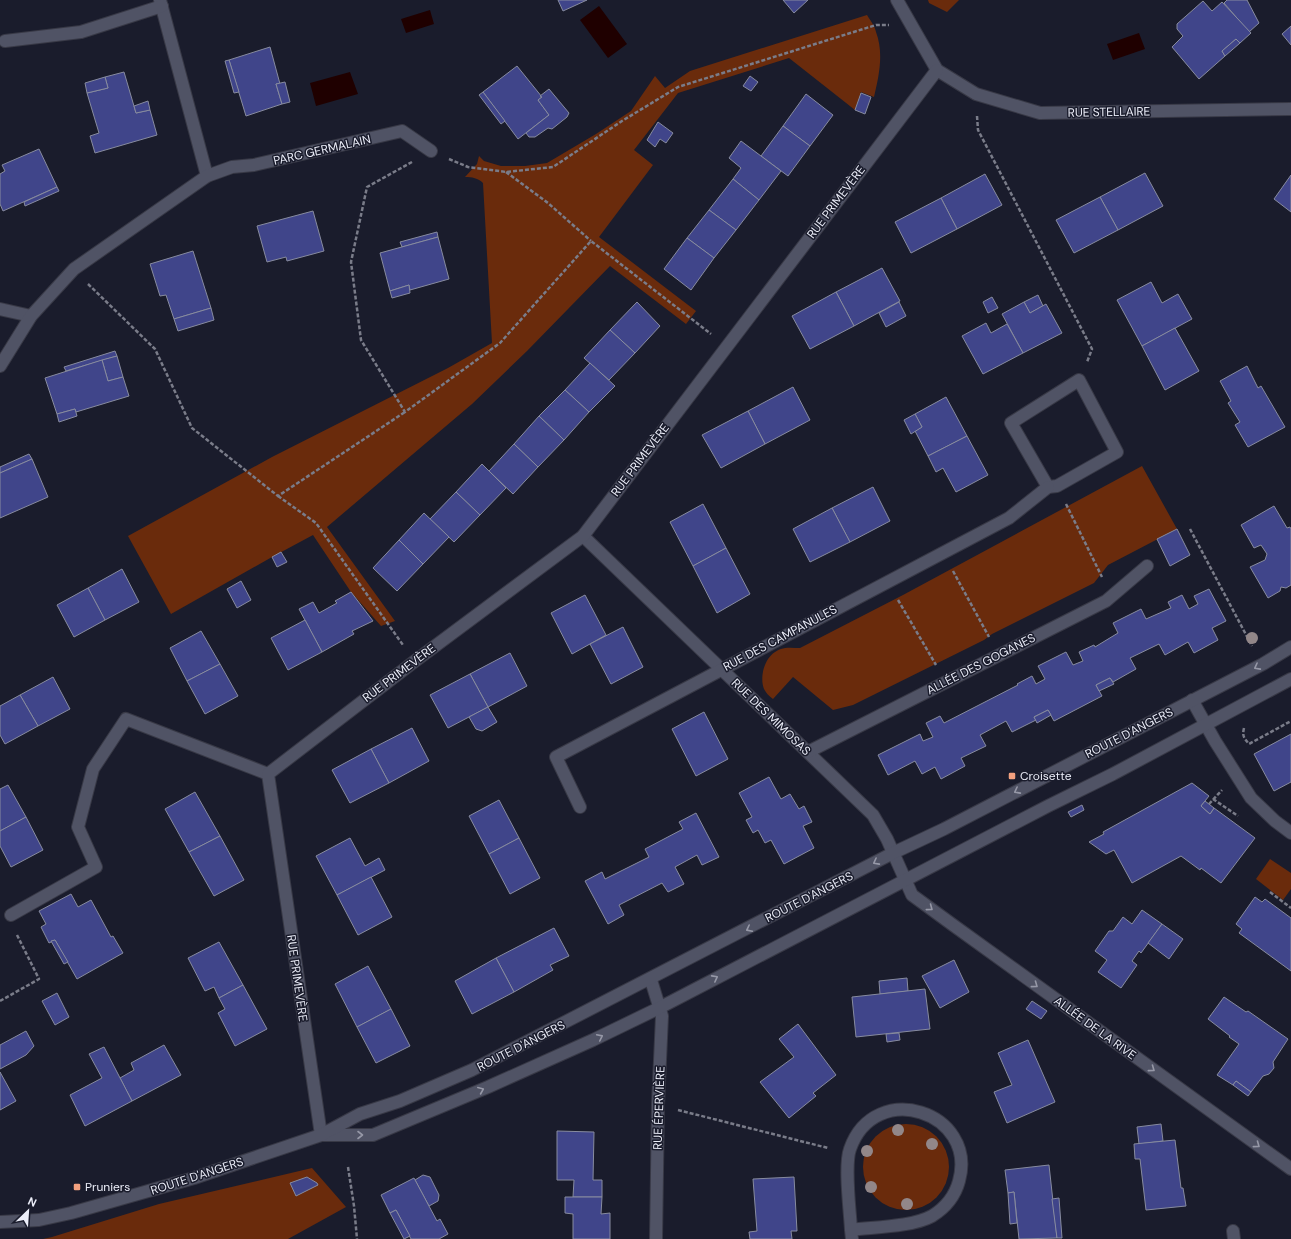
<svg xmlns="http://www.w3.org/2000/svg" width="1291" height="1239" font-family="'DM Sans',sans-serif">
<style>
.green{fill:#6a2b0c}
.water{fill:#1f0000}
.building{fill:#40458a;stroke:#878b9f}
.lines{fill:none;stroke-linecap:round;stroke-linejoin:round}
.minor-casing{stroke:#383946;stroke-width:14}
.path{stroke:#7a7c89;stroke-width:2.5;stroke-dasharray:4 2;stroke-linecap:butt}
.minor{stroke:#505365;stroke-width:12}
.tree{fill:#928789}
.oneway{stroke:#9698a7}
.poi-dot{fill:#f2a07f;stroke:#1a1c2c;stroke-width:1.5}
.labels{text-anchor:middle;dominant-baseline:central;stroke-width:3;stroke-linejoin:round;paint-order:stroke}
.street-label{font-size:12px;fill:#ebedf8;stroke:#1a1c2c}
.poi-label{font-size:12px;fill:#ebedf8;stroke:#1a1c2c;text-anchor:start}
</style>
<rect width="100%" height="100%" fill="#1a1c2c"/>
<g class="green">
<polygon points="928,0 959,0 947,12 929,3"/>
<path d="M867,15C870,20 875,26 876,32C884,53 879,76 874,97L861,92L855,110L789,58L678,93L634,150L653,165L599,237L696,311L686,324L610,266L527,351L472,404L327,527L395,621L381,626L351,592L313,535L272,557L171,614L128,536L272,457L448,368L492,343L483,183C478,178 472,177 465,177L477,164L479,156L484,161L501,166H525L547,163L596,134L631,111L655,76L665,88L690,71Z"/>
<path d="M1142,466L1177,529L1108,565L1094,583L992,634L984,640L853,705L833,710L793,677L773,699C769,696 766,693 764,689C759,676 765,654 781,649C786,647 794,648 800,648L903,595Z"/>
<polygon points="1270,859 1291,873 1291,889 1283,900 1256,879"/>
<circle cx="906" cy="1167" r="43"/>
<polygon points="312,1168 346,1207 288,1239 43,1239 52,1237 159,1204"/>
</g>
<g class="water">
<polygon points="599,6 627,44 608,58 580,20"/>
<polygon points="430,10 434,24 406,33 401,19"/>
<polygon points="1139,33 1145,49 1113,60 1107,44"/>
<polygon points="350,72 358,94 316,106 310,83"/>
</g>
<g class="building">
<polygon points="558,0 587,0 563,11"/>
<polygon points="783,0 808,0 794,13"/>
<polygon points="1227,0 1247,0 1259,23 1249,32 1224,3"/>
<polygon points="1203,1 1212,11 1222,2 1251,33 1240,43 1236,39 1222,51 1225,56 1199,79 1172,47 1183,36 1177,29 1177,24"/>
<polygon points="1291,26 1291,45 1282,34"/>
<polygon points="1236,39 1240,43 1225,56 1222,51"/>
<polygon points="270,47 280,84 276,84 282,104 246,116 229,60"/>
<polygon points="229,60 239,92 234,93 225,61"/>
<polygon points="517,66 542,97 538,100 549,115 518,139 483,92"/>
<polygon points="124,72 136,113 150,110 157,135 95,153 90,136 99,133 87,93 108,88 105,77"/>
<polygon points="750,76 758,82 751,91 743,86"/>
<polygon points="105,77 108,88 87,93 85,83"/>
<polygon points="285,82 290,102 282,104 276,84"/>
<polygon points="549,89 569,113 567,117 552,129 548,128 535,137 529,137 526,133 549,115 538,100 542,97 540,96"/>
<polygon points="483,92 505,121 501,124 479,95"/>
<polygon points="861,93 871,97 865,114 855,110"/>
<polygon points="806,94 833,115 810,146 783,126"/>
<polygon points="148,101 150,110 136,113 134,106"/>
<polygon points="658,122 673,133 666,143 660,139 655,147 647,140"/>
<polygon points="783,126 810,146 788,176 761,156"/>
<polygon points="741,141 781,171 759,200 733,179 741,168 729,158"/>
<polygon points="39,149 57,187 3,211 0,204 0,174 5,171 2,165"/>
<polygon points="1145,173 1163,206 1118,230 1100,197"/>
<polygon points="985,174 1002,205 957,229 941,198"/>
<polygon points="1291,175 1291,212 1274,199"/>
<polygon points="733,179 759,200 736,230 709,210"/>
<polygon points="57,187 59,191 25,206 24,202"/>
<polygon points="1100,197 1118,230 1074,253 1056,220"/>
<polygon points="941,198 957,229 911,253 895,222"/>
<polygon points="709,210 736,230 714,258 687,238"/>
<polygon points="313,211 324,251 287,261 286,257 267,262 257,226"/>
<polygon points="437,232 438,237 402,247 400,242"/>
<polygon points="438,237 449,279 410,290 409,285 390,291 380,253"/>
<polygon points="687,238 714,258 691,290 664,269"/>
<polygon points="193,251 211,308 174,319 166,295 160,296 150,264"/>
<polygon points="882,268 900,301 854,326 836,292"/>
<polygon points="1151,282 1162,303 1178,294 1192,319 1142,346 1117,300"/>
<polygon points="409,285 410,293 392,298 390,291"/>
<polygon points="836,292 854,326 810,349 792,316"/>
<polygon points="1038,295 1043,306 1030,313 1024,302"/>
<polygon points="992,297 998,308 988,313 983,302"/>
<polygon points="637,302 660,326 635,353 610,330"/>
<polygon points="899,302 906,316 886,327 879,313"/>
<polygon points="1024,302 1030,313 1046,304 1062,333 1023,353 1002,314"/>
<polygon points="211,308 214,320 178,331 174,319"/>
<polygon points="986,323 991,333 1007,324 1023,353 983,374 962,336"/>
<polygon points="1175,328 1199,371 1165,390 1142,346"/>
<polygon points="610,330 635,353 609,380 584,358"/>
<polygon points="115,351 117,356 66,371 64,367"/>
<polygon points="117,356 123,377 108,381 102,360"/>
<polygon points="102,360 108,381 123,377 129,396 76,412 75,409 57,414 45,378"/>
<polygon points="590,363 615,386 589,412 565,390"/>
<polygon points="1247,366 1258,388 1261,386 1285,427 1248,447 1235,425 1240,422 1228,403 1231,401 1220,381"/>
<polygon points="793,387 810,420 765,444 748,411"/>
<polygon points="565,390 589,412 564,440 539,416"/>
<polygon points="946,397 967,436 928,456 915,431 922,427 915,414"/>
<polygon points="75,409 77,416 59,422 57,414"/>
<polygon points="748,411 765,444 721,468 702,435"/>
<polygon points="915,414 922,427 911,434 904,420"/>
<polygon points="539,416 564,440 538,467 514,444"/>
<polygon points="967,436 988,475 956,492 943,468 936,472 928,456"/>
<polygon points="514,444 538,467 513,494 489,471"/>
<polygon points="29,454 32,459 0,473 0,467"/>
<polygon points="32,459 48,497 0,518 0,473"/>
<polygon points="482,464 506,488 480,515 456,492"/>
<polygon points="873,487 890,521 850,542 832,508"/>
<polygon points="456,492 480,515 454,542 430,519"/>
<polygon points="703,504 726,548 693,566 670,522"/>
<polygon points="1274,506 1287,528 1290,527 1291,529 1291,585 1286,588 1281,587 1280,591 1268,598 1250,567 1265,560 1267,554 1261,545 1254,548 1241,525"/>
<polygon points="832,508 850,542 810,562 793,529"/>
<polygon points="424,513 449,537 423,564 399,540"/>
<polygon points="1177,529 1190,555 1170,566 1157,539"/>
<polygon points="399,540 423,564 397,591 373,568"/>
<polygon points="726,548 750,594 717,613 693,566"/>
<polygon points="281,552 287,562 277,567 272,557"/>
<polygon points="122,569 139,602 105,620 88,588"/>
<polygon points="241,581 251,600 237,608 227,589"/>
<polygon points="88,588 105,620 74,637 57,605"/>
<polygon points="1209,589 1226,621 1212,628 1218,640 1194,653 1188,642 1165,655 1159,644 1130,658 1136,669 1113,682 1110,678 1096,685 1102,696 1054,721 1048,710 1034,717 1036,720 1012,732 1006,721 980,735 986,746 961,758 965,766 941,779 935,767 922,774 915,761 888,775 878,755 920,734 923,741 933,737 926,723 940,716 944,723 1018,685 1017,684 1032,676 1036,684 1045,679 1038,666 1066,652 1073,665 1083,661 1079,652 1094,645 1095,647 1118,633 1113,623 1141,609 1146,619 1171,608 1168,602 1182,595 1189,609 1198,604 1194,596"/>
<polygon points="351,592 373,621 352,631 354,634 322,652 299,609 313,602 319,613 337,603 335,601"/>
<polygon points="585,595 606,635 572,654 551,613"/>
<polygon points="305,620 322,652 288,670 271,638"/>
<polygon points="623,627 643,667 611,684 590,644"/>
<polygon points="201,631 220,664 187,681 170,648"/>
<polygon points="510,653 527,686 488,707 470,674"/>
<polygon points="220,664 238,696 205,714 187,681"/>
<polygon points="470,674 488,707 448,728 430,695"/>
<polygon points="53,677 70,709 38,726 20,695"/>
<polygon points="1110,678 1114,684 1099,691 1096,685"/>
<polygon points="20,695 38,726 5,744 0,735 0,706"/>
<polygon points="488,707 497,722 482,731 476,729 469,717"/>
<polygon points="1048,710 1051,715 1037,723 1034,717"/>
<polygon points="704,712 728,759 696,776 672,729"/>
<polygon points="412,728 429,761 389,783 371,749"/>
<polygon points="1291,734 1291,782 1274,791 1254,754"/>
<polygon points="371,749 389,783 350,803 332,770"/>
<polygon points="769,777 781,799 790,794 799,809 804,806 812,822 803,826 814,848 784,864 771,840 765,843 758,830 753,833 746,820 752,817 739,793"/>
<polygon points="1192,783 1209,796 1201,806 1210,814 1214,808 1255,838 1221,883 1201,868 1200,870 1181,856 1132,883 1114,850 1106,854 1089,842 1104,834 1103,832"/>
<polygon points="8,785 26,817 0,831 0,789"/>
<polygon points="195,792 220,836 189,852 165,809"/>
<polygon points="499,800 519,838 489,854 469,816"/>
<polygon points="1205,801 1214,808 1210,814 1201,806"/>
<polygon points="1082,805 1084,810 1071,817 1068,812"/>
<polygon points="696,813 719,857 702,865 697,855 675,867 684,884 668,892 662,883 619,905 624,915 608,924 585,881 602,872 605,879 649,857 645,849 683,829 679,822"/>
<polygon points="26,817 43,850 11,867 0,846 0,831"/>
<polygon points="220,836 244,880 214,896 189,852"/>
<polygon points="350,838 365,866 379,858 385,870 337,895 316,856"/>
<polygon points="519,838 540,878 510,894 489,854"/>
<polygon points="371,877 392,917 358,935 337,895"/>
<polygon points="71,894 78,907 91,900 111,937 113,936 123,953 77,979 55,940 49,943 41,927 46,924 39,911"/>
<polygon points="1255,897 1262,902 1265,899 1291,918 1291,971 1239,933 1242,929 1236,924"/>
<polygon points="1142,910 1162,924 1141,953 1139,951 1132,961 1137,965 1121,988 1098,972 1107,960 1095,951 1109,931 1113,931 1123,917 1132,924"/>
<polygon points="1162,924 1183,939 1169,959 1148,943"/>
<polygon points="554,928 569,956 550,965 553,970 514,992 496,958"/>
<polygon points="55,940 68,962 64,964 51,941"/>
<polygon points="219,942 243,985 219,998 214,987 205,991 188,958"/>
<polygon points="496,958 514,992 472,1014 455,981"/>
<polygon points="954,960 969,992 940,1008 922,976"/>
<polygon points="368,966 391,1009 357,1027 335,984"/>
<polygon points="907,978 908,991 880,994 879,981"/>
<polygon points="243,985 267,1029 235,1046 218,1013 225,1009 219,998"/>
<polygon points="925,989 930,1029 856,1037 852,997"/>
<polygon points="57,993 69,1017 55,1025 42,1001"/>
<polygon points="1224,997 1246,1012 1248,1011 1288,1039 1273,1062 1274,1068 1269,1074 1263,1076 1251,1092 1236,1081 1233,1085 1217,1075 1239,1044 1229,1037 1230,1036 1208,1019"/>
<polygon points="1032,1001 1047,1011 1041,1019 1026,1009"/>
<polygon points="391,1009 410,1046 376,1063 357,1027"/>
<polygon points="798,1024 836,1075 813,1093 816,1096 789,1118 760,1082 794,1057 779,1039"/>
<polygon points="26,1031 34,1046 26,1055 0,1069 0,1045"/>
<polygon points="899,1033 900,1040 887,1042 886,1034"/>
<polygon points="1028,1040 1055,1102 1007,1123 994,1092 1012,1085 998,1053"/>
<polygon points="164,1045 181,1075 132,1101 120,1078 134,1070 131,1063"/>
<polygon points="104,1047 132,1101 85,1126 70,1095 102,1078 89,1054"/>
<polygon points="0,1072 16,1101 0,1110"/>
<polygon points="1236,1081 1251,1092 1248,1096 1233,1085"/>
<polygon points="1161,1124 1163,1141 1139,1144 1137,1127"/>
<polygon points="557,1131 594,1132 593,1180 602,1180 602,1197 573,1197 574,1180 557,1180"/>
<polygon points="1175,1140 1181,1188 1183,1188 1186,1206 1146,1210 1140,1159 1135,1159 1134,1144"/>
<polygon points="1049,1165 1057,1238 1019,1239 1014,1192 1008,1193 1005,1170"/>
<polygon points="423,1175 430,1177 439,1195 438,1201 429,1206 415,1180"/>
<polygon points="307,1177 317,1183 318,1185 296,1196 290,1183"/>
<polygon points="794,1177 797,1231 791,1231 792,1239 750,1239 749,1232 757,1231 753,1179"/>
<polygon points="414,1178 437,1221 440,1219 448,1234 439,1239 411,1239 396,1210 390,1213 381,1195"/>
<polygon points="1014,1192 1017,1223 1010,1224 1008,1193"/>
<polygon points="565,1197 602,1197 601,1214 610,1213 610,1239 573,1239 573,1214 565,1213"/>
<polygon points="1059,1198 1062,1238 1057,1238 1052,1199"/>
<polygon points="396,1210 410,1236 404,1239 390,1213"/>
</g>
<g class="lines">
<defs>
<g id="minor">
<polyline points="160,0 207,176"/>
<polyline points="897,0 937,70 976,94 1040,113 1291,109"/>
<polyline points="5,41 81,32 162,6"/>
<polyline points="0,309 31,316"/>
<polyline points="0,366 31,316 74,269 207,176 232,167 254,165 402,131 431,151"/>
<polygon points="1079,380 1117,452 1057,486 1048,487 1011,423"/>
<polyline points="583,536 873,815 887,839 912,895 953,925 1291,1169"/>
<polyline points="1192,700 1215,741 1251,798 1275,821 1291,833"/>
<polyline points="808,752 1106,601 1147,566"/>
<polyline points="580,807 556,757 1009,518 1048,487"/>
<polyline points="11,915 96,867 78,827 93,769 126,719 268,774"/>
<polyline points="651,980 662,1016 658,1105 656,1239"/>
<polyline points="321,1135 268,774 415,661 583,536 937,70"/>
<polyline points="322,1135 373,1135 488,1087 593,1040 659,1008 1048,806 1113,774 1291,679"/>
<polyline points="0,1222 39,1220 71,1213 194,1178 321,1135 360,1114 400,1101 472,1070 893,853 944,829 1263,664 1291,647"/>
<path d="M851,1230C874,1227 912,1227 932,1216C945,1208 955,1196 959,1181C978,1112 875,1078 850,1149C844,1166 850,1210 851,1230L852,1239"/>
<polyline points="1233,1231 1234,1239"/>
</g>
</defs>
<use href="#minor" class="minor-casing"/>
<g class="path">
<polyline points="977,116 978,130 1092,349 1087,362"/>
<polyline points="449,159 468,167 506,172 553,167 622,121 678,87 876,25 889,25"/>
<polyline points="412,162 367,187 351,262 361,340 405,412 500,343 591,241 711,334"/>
<polyline points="506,172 548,203 591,241"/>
<polyline points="88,284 155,349 192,428 278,496 405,412"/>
<polyline points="278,496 316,523 403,645"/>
<polyline points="1066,504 1102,577"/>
<polyline points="1190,529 1252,646"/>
<polyline points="953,571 989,637"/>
<polyline points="898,600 936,665"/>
<path d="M1244,728C1242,736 1244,738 1249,744L1291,721"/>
<polyline points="1213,799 1238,816"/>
<polyline points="1209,804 1222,790"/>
<polyline points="1270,892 1291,908"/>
<polyline points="0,1001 39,979 17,935"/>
<polyline points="678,1110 828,1148"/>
<polyline points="348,1167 354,1206 357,1239"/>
</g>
<use href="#minor" class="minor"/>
</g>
<g class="tree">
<circle cx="1252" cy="638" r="6"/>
<circle cx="898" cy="1130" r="6"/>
<circle cx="932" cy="1144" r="6"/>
<circle cx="867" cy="1151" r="6"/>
<circle cx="871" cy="1187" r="6"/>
<circle cx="907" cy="1204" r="6"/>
</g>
<defs><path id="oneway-chevron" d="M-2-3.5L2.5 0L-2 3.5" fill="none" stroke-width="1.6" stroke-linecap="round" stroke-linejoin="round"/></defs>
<g class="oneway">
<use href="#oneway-chevron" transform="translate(1257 667) rotate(152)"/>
<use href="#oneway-chevron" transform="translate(1017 791) rotate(152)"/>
<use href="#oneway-chevron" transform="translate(876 862) rotate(152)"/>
<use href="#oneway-chevron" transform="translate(930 908) rotate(37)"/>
<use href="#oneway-chevron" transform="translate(749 929) rotate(153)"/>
<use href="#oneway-chevron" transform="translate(715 978) rotate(-28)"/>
<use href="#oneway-chevron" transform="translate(1035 985) rotate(36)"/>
<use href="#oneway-chevron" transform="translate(600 1037) rotate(-26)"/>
<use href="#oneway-chevron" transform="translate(1152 1069) rotate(36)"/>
<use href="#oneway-chevron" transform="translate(481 1090) rotate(-23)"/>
<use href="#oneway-chevron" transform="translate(360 1135)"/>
<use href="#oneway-chevron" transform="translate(1257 1145) rotate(36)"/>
</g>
<g class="poi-dot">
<rect x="1008" y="772" width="8" height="8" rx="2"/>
<rect x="73" y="1183" width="8" height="8" rx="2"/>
</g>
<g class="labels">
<g class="street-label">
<text transform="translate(1109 112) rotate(-1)">RUE STELLAIRE</text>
<text transform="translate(322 150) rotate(-13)">PARC GERMALAIN</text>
<text transform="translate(836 202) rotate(-53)">RUE PRIMEVÈRE</text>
<text transform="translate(640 460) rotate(-53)">RUE PRIMEVÈRE</text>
<text transform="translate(780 638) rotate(-28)">RUE DES CAMPANULES</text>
<text transform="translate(981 664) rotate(-27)">ALLÉE DES GOGANES</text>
<text transform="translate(399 673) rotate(-37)">RUE PRIMEVÈRE</text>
<text transform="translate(771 717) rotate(44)">RUE DES MIMOSAS</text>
<text transform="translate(1129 733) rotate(-27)">ROUTE D'ANGERS</text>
<text transform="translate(809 897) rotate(-27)">ROUTE D'ANGERS</text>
<text transform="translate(297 978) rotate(82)">RUE PRIMEVÈRE</text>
<text transform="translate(1095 1028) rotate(36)">ALLÉE DE LA RIVE</text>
<text transform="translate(521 1046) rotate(-27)">ROUTE D'ANGERS</text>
<text transform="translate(659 1108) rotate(-88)">RUE ÉPERVIÈRE</text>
<text transform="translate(197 1176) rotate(-18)">ROUTE D'ANGERS</text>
</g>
<g class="poi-label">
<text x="1020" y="776">Croisette</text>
<text x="85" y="1187">Pruniers</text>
</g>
</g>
<g transform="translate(28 1211) rotate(25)" stroke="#1a1c2c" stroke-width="3" paint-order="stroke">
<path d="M0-3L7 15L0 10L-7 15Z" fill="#ebedf8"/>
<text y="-6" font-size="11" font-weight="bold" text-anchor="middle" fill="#ebedf8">N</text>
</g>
</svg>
